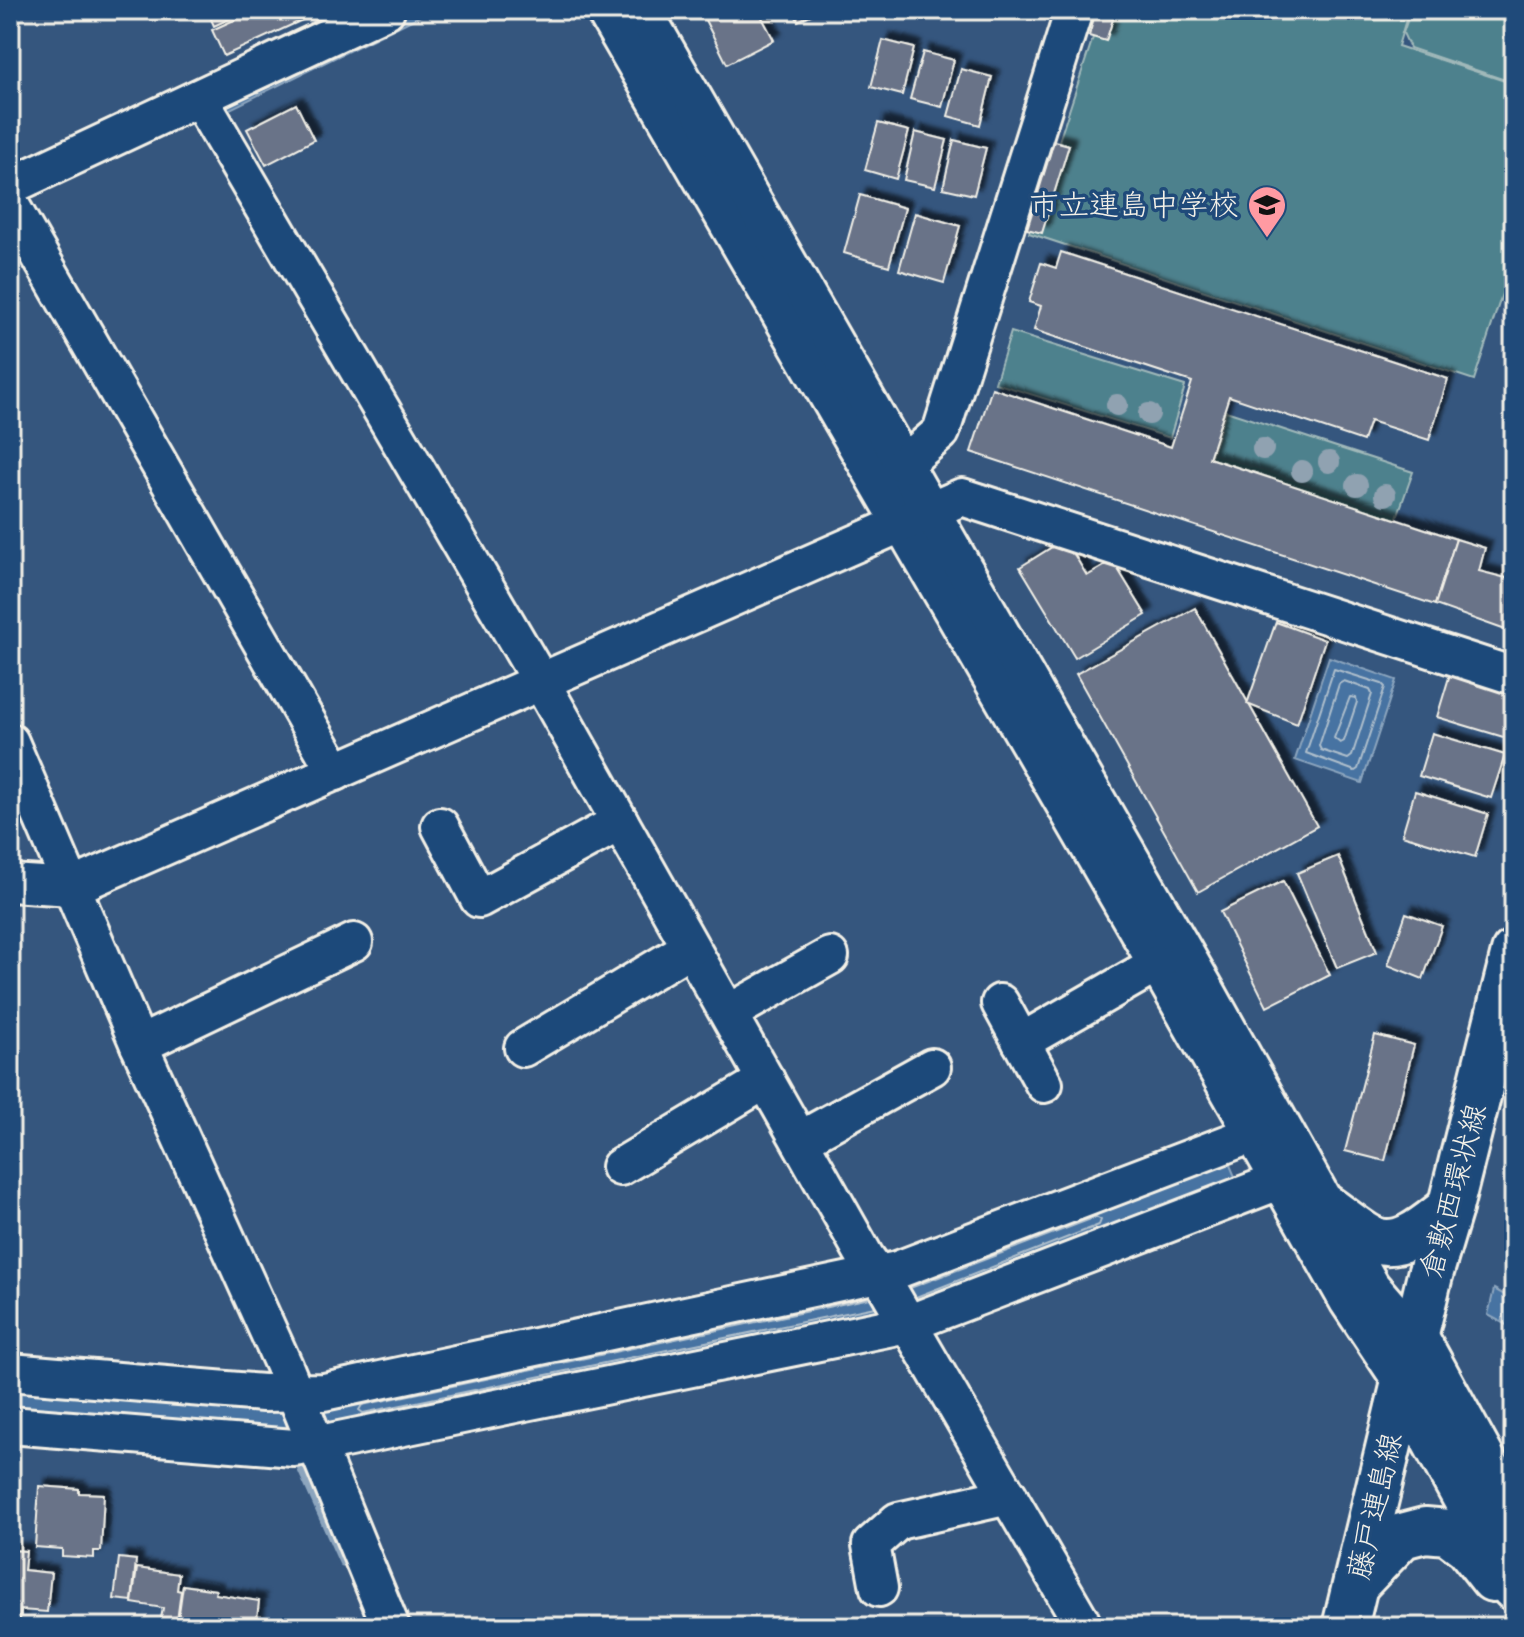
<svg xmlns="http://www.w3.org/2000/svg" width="1524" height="1637" font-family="Sriracha,'Klee One',sans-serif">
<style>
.green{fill:#4e818d;stroke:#a1b9ba;stroke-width:2}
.water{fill:#4773a2;stroke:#8ca5be;stroke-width:2}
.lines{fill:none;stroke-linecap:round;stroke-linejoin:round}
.shore{stroke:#afbfcc;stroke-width:2}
.stream{stroke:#8ca5be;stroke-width:9}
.building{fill:#697388;stroke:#f4f1e8;stroke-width:2;filter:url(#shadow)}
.minor-casing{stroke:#f4f1e8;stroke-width:42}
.major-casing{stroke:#f4f1e8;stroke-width:50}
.minor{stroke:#1f4a7a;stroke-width:36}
.major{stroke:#1f4a7a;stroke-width:44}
.tree{fill:#90a2b1}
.labels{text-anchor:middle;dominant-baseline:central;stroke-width:7;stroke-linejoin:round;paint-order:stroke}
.poi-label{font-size:30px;fill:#f4f1e8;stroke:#1f4a7a;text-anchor:end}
.street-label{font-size:30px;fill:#f4f1e8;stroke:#1f4a7a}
</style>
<defs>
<filter id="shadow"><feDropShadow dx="7" dy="-7" stdDeviation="2" flood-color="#0009"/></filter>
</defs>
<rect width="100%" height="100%" fill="#35567e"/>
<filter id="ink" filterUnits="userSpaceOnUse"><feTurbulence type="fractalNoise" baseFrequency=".0125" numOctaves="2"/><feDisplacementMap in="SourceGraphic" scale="16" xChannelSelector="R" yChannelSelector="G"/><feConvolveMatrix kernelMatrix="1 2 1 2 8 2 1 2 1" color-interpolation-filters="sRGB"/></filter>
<g filter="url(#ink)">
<g class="green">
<polygon points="1102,10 1409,10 1398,46 1514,84 1514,257 1474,380 1029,233"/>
<polygon points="1411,10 1514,10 1514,83 1410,48 1403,33"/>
<polygon points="1011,332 1185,386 1170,438 995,383"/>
<polygon points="1226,411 1413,472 1396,520 1210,459"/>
</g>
<g class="water">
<polygon points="397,10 432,10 226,111 217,95"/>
<polygon points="1329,657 1396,680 1362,783 1295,760"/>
<polygon points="1227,1158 1236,1179 913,1307 293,1436 10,1412 10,1390 283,1413 871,1289"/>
<polygon points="1494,1289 1514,1300 1514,1329 1488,1315"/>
</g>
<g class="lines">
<g class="shore">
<polygon points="1334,669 1382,684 1385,687 1358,769 1355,771 1306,753"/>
<polygon points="1344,681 1370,690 1372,694 1352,756 1348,759 1321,750 1319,746 1339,684"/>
<polygon points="1350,697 1356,698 1357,702 1344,741 1340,743 1334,738"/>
<polyline points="910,1288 1096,1217 1101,1220 1099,1225 916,1297"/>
<polyline points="870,1298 362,1405 359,1410 363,1413 875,1307"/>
</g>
<polyline class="stream" points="298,1461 343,1562"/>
</g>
<g class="building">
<polygon points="207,10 248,10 214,26"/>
<polygon points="256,10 324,10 224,56 212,30"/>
<polygon points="700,10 758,10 774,40 727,64"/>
<polygon points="793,10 821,10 798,21"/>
<polygon points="1095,14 1113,19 1106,41 1089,36"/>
<polygon points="883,40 914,48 902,95 871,87"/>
<polygon points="923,52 954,60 942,107 910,99"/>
<polygon points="961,69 992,77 980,125 948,116"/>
<polygon points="296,104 314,140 266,165 247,129"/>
<polygon points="878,123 909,131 896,179 865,170"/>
<polygon points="915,132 947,140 935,187 904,180"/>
<polygon points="954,140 986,148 974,195 943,188"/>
<polygon points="1054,141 1069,145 1042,233 1027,229"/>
<polygon points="860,195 905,208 889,266 844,253"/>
<polygon points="915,213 960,226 944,283 899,270"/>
<polygon points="1061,252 1448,379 1429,440 1370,421 1363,441 1229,396 1209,458 1456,539 1435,605 971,452 992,388 1171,447 1192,382 1034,330 1041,306 1029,302 1041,263 1056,268"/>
<polygon points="1065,539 1087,576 1113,561 1146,615 1075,658 1020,567"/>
<polygon points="1456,539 1485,548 1479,571 1514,580 1514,633 1435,605"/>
<polygon points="1195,608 1317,826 1198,892 1076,674"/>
<polygon points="1276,622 1325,640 1297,724 1247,704"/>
<polygon points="1450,674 1514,693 1514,727 1510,739 1437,717"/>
<polygon points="1432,733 1505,755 1491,798 1419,776"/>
<polygon points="1415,791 1488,814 1475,857 1402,835"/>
<polygon points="1338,856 1377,952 1337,968 1297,873"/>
<polygon points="1283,881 1330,975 1267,1007 1220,912"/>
<polygon points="1406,913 1442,926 1423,979 1388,965"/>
<polygon points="1375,1035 1414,1045 1385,1161 1345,1151"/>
<polygon points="39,1486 79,1489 79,1493 104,1494 101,1551 94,1551 94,1558 62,1556 62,1549 35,1547"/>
<polygon points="10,1550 26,1551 24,1570 51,1573 47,1612 21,1610 20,1620 10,1619"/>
<polygon points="119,1558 136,1560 132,1601 114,1599"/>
<polygon points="137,1568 179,1574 177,1590 181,1591 177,1621 161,1618 163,1608 132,1603"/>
<polygon points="183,1585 216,1590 215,1594 259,1601 256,1627 177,1627"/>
</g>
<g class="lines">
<defs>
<g id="minor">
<polyline points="604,10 1157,964 1348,1301 1404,1385"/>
<polyline points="643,10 1206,990 1371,1286 1416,1338"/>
<polyline points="199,98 541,682 866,1258 885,1284 1081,1621 1079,1627"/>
<polyline points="10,186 386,10"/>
<polyline points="10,204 336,772"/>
<polyline points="904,464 941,432 1074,10"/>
<polyline points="10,742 139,1045 284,1366 391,1627"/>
<polyline points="440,826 479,899 620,822"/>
<polyline points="10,883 72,887 962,497 1514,676"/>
<polyline points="1000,1003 1044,1084"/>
<polyline points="729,1013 830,956"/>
<polyline points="1021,1042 1157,964"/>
<polyline points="139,1045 354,942"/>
<polyline points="523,1048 690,948"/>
<polyline points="800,1140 932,1067"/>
<polyline points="620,1167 766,1080"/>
<polyline points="10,1372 263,1393 324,1392 897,1270 1253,1134"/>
<polyline points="10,1425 294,1448 315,1445 907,1324 1279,1181"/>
<polyline points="879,1588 871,1545 898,1521 1009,1496"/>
</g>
<g id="major">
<path d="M1326,1207C1340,1216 1361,1235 1375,1240C1403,1250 1430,1223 1450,1208"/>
<polyline points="1416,1338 1514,1517"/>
<polyline points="1404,1385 1514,1588"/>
<polyline points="1357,1583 1402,1536 1425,1530 1448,1532 1468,1547 1493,1579"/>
<polyline points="1345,1627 1430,1275 1450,1208 1514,952"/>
</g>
</defs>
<use href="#minor" class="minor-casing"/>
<use href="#major" class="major-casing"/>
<use href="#minor" class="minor"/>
<use href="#major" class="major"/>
</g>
<g class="tree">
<circle cx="1117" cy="405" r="11"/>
<circle cx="1149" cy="414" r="11"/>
<circle cx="1263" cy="449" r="11"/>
<circle cx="1329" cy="462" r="11"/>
<circle cx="1302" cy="471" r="11"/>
<circle cx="1357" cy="485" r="11"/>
<circle cx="1385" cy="495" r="11"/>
</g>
</g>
<defs>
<symbol id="school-pin" viewBox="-11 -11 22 30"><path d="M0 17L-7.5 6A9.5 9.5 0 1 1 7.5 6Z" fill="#ff9aa2" stroke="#1f4a7a"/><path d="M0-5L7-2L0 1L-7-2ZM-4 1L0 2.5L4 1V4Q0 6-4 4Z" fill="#111"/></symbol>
</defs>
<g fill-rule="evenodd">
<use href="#school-pin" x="1245" y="183" width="44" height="60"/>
</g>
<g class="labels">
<g class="poi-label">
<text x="1239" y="205">市立連島中学校</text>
</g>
<g class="street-label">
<text transform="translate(1453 1191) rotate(-75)">倉敷西環状線</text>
<text transform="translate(1375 1506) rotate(-77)">藤戸連島線</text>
</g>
</g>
<rect width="1524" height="1637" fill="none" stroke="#1f4a7a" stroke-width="40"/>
<rect x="20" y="20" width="1484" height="1597" fill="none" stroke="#f4f1e8" stroke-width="3" filter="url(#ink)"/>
</svg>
